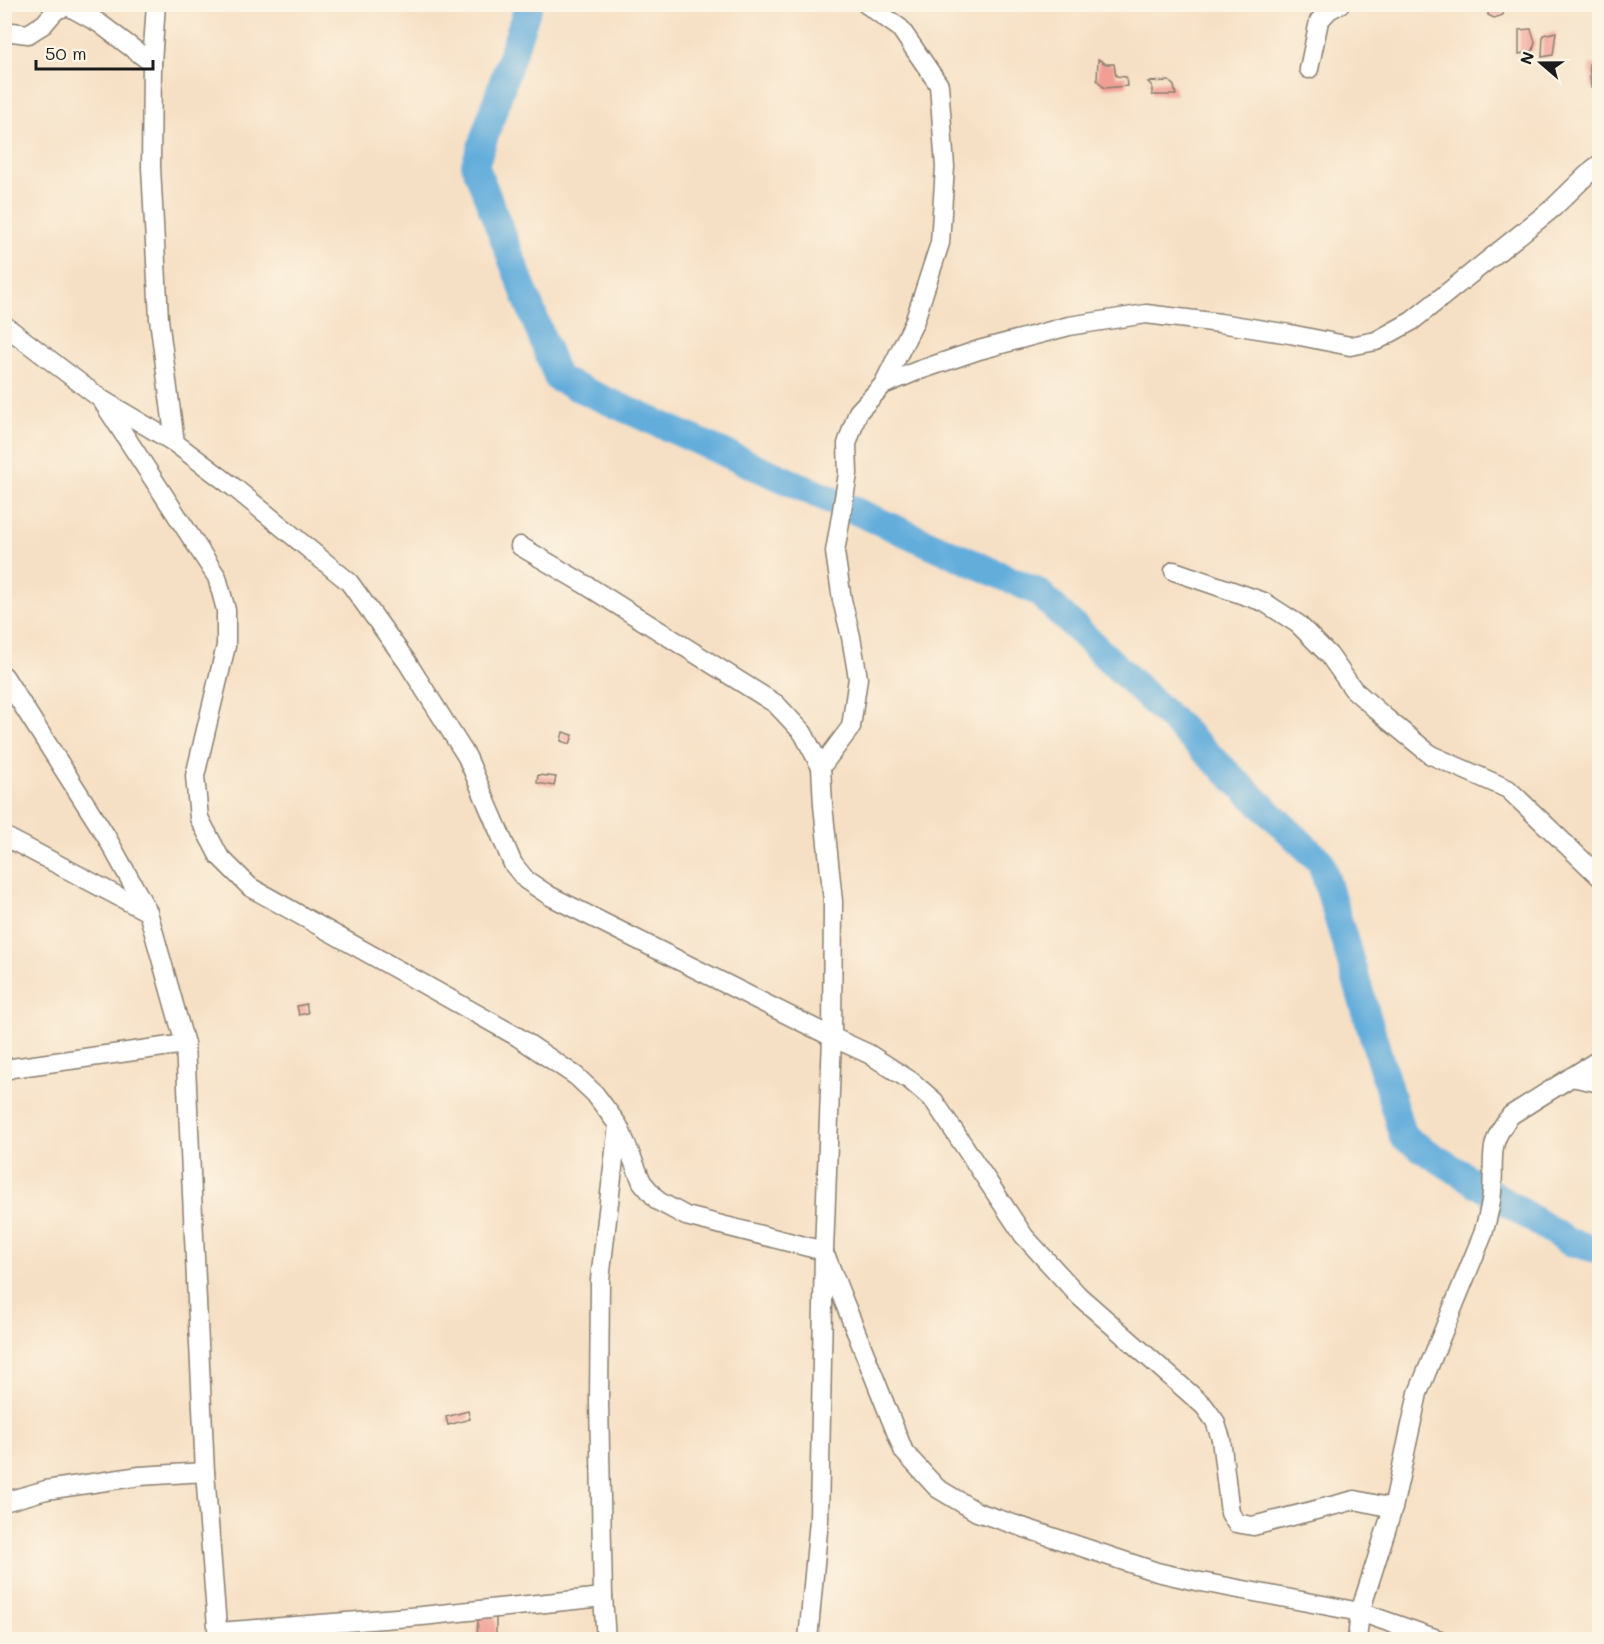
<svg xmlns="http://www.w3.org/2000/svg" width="1604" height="1644" font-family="Mali,sans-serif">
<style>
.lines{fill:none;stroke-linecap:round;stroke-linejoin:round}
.river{stroke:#63addb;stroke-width:28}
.building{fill:#f19f95}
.minor-casing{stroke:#897e70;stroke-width:21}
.minor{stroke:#fff;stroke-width:18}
</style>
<rect width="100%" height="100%" fill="#fcf5e5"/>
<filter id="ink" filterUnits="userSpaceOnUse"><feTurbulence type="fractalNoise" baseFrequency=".0167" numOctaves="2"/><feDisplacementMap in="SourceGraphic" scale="12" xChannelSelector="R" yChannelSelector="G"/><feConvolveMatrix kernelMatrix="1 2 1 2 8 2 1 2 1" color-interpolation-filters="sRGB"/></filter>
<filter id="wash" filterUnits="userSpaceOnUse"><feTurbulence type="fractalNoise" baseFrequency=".008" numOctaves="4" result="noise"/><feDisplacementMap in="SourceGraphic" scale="24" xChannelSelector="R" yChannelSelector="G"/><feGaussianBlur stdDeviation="1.35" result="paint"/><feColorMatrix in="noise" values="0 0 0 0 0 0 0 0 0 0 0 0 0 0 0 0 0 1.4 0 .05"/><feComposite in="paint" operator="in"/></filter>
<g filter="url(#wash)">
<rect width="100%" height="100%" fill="#f6e0c5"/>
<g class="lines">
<polyline class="river" points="529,4 475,165 558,379 1038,592 1321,862 1403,1137 1569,1242 1600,1250"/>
</g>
<g id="blocks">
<g class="building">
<polygon points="1488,4 1504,4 1503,15 1494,18 1488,15"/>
<polygon points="1531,29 1535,42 1533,51 1519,54 1519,30"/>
<polygon points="1556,32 1553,55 1542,57 1543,35"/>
<polygon points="1098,59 1106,64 1114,64 1116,76 1126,77 1127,86 1104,88 1097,80"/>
<polygon points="1589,64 1600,65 1600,88 1591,88"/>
<polygon points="1169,81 1174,86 1176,95 1152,95 1152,86 1148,82"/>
<polygon points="563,732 573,735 570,744 561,741"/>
<polygon points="538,775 556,777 554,786 537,783"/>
<polygon points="306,1004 308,1013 299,1015 297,1006"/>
<polygon points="468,1411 470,1419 448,1425 446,1417"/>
<polygon points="476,1615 493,1615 496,1619 496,1639 477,1638 478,1620"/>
</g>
</g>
</g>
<g filter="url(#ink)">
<use href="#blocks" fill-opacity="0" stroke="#897e70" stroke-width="1.5"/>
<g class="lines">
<defs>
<g id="minor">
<polyline points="156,4 152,63 151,167 159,319 175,443"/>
<polyline points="866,4 900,28 939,85 945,167 940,243 914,323 883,385"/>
<polyline points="4,31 28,34 44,24 56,10 68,6 99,23 152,63"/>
<polyline points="1309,69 1319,21 1329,10 1340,4"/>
<polyline points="4,325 101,399 217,577 226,610 226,646 195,776 199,818 219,856 250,887 518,1037 576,1076 595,1094 618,1125 600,1280 599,1401 603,1597 606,1640"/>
<polyline points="101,399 175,443 236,489 349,582 407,662 467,757 513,864 526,880 550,896 832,1037 869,1054 911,1081 934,1101 1024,1236 1079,1296 1204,1406 1215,1421 1221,1439 1230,1513 1236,1523 1253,1526 1355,1500 1393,1508"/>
<polyline points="520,546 586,585 776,704 803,733 821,767 823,805 833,901 832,1037 824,1251 819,1520 808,1640"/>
<polyline points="1174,571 1264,602 1298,624 1329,655 1353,689 1387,719 1431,755 1508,789 1600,877"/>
<polyline points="4,676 106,836 148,912 185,1044 205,1472 218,1640"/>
<polyline points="821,767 851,727 858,678 851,637 842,600 835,552 848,474 847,444 858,412 883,385 917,371 979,350 1069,326 1146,314 1220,323 1290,334 1350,346 1376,341 1412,321 1553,208 1592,170 1600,164"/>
<polyline points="4,836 148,912"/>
<polyline points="4,1071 12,1068 185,1044"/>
<polyline points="1571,1077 1600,1083"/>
<polyline points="619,1127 642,1182 658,1201 686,1216 824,1251"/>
<polyline points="827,1259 904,1452 937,1488 977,1512 1157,1572 1196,1581 1360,1612 1440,1640"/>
<polyline points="4,1502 46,1490 140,1476 205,1472"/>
<polyline points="218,1632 422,1616 603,1597"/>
<path d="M1357,1640L1360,1612L1393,1508L1418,1393L1483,1234C1487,1220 1491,1207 1492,1192C1495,1157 1486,1145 1511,1115L1600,1059"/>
</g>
</defs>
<use href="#minor" class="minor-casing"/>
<use href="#minor" class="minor"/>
</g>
</g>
<rect width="1604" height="1644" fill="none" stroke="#fcf5e5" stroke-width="24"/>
<g transform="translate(1541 63) rotate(290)" stroke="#fcf5e5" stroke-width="4.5" paint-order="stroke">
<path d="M0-4.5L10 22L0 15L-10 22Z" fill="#1c1c1c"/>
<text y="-9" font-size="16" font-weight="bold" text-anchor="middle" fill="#1c1c1c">N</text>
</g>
<path d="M36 60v9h117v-9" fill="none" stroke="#1c1c1c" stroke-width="3"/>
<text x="45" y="60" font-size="18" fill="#1c1c1c" stroke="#fcf5e5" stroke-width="4.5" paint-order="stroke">50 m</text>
</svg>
